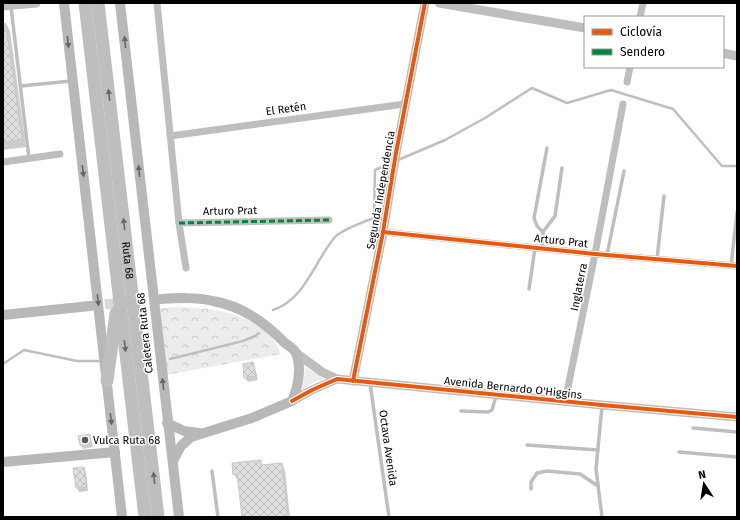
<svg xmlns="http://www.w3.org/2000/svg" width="740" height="520" font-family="'Fira Sans',sans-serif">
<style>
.grass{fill:#ececec}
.forest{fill:url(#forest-crowns)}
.shadow{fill:#0003}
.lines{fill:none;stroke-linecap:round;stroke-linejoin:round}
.stream{stroke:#bfbfbf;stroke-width:2.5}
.building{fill:url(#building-cross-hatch);stroke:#c7c7c7}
.secondary-tunnel{stroke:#d9d9d9;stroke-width:10;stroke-dasharray:10 5;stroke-linecap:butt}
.service{stroke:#bebebe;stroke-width:3.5}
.minor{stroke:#bebebe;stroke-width:7}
.tertiary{stroke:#bebebe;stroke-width:9}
.secondary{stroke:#b8b8b8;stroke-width:10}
.motorway{stroke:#bebebe;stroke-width:13}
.quiet{stroke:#00873e;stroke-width:3;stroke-dasharray:6 3;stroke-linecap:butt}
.cycleway-casing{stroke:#fff;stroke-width:6}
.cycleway{stroke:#e8590c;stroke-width:4}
.oneway{fill:#656565}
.oneway2{fill:#686868}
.poi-dot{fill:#595959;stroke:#fff;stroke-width:1.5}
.labels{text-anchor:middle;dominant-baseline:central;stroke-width:3;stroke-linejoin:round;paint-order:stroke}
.street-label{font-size:11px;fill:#000;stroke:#fff}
.poi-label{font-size:11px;fill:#000;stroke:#fff;text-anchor:start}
</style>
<defs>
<pattern id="forest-crowns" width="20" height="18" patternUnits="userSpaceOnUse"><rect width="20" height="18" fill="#ececec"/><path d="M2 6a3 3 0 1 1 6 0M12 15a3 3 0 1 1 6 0" fill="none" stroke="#c9c9c9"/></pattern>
<pattern id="building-cross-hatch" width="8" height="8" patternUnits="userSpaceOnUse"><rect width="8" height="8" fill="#dfdfdf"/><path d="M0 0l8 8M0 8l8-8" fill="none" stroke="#bebebe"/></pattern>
</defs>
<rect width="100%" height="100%" fill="#fff"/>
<polygon class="grass" points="305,367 324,379 312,383 302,390 304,379"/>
<path class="forest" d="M174,307C206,307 253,312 273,340C276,344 279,349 281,354L166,375L160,308Z"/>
<g class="shadow">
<polygon points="3,23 6,23 10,31 26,147 3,150"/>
<polygon points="253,363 255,367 258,380 248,382 245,378 244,364"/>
<polygon points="89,435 91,439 93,447 83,449 81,445"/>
<polygon points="260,461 263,466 282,464 285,471 290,517 243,517 238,481 234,474"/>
<polygon points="84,468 86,472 88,491 79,492 77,488 74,469"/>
</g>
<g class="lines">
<g class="stream">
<polyline points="398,160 445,140 485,118 532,88 567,103 611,90 673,109 722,166 737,166"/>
<path d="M273,310C305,300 315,260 335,237C340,231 365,221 374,218L375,170L391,163"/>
<polyline points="170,359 243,341 255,336 259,333"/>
<polyline points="144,360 151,360"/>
<polyline points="3,364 24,350 77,361 103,361"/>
</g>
</g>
<g class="building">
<polygon points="7,31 22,139 3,142 3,32"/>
<polygon points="253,362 256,376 244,378 243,364"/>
<polygon points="90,434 91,443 80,445 78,436"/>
<polygon points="261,460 261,465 282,463 288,517 242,517 237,474 233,475 232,463"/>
<polygon points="84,467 87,487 76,488 73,468"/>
</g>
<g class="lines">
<polyline class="secondary-tunnel" points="90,306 161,299"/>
<g class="service">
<polyline points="11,7 29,159"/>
<polyline points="21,86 71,81"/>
<polyline points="543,232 555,216 562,168"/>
<polyline points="542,248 543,232 537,226 534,218 547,148"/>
<polyline points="607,255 624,171"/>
<polyline points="657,259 664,196"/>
<polyline points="731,266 737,212"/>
<polyline points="529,289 535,248"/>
<polyline points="370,383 389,517"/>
<polyline points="602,406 596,469 602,517"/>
<polyline points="461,411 488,412 492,410 496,396"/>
<polyline points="693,428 737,432"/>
<polyline points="527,445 598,450"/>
<polyline points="679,452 737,457"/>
<polyline points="212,471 218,517"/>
<polyline points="531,489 531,482 537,473 547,471 580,474 598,486"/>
</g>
<g class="minor">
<polyline points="157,3 179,223 186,268"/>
<polyline points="640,17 643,3"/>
<polyline points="627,82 630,67"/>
<polyline points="170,136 405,104"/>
<polyline points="3,162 60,154"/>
<polyline points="179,223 329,220"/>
<polyline points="383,232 595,254 737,266"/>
<polyline points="565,402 595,254 623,104"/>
</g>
<g class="tertiary">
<polyline points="439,3 585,28"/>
<polyline points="3,6 36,3"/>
<polyline points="723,53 737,56"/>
<polyline points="296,353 322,372 337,379"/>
<polyline points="353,381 383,232 396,153 425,3"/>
<polyline points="292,401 312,390 337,379 602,405 737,417"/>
</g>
<g class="secondary">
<polyline points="64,3 122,517"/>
<polyline points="120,3 179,517"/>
<path d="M161,299C178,298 196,297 213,301C242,306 264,322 285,343C289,346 294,349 296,353C302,367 298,388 292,401L252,418L191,437L181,446L173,461"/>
<polyline points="3,315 90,306"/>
<polyline points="167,423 184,431 199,433"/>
<polyline points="3,462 115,452"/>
</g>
<g class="motorway">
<polyline points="85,3 145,517"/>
<path id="s1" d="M98,3L158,517"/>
<polyline points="107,381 116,313"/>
</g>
<polyline class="quiet" points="179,223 329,220"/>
<defs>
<g id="cycleway">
<polyline points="383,232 595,254 737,266"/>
<polyline points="353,381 383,232 396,153 425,3"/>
<polyline points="292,401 312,390 337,379 602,405 737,417"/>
</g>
</defs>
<use href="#cycleway" class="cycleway-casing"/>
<use href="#cycleway" class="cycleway"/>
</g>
<defs><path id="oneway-solid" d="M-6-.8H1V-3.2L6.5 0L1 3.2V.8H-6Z"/></defs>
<g class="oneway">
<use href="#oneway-solid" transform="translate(68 42) rotate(84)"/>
<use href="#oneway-solid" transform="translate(125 42) rotate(-96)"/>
<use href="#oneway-solid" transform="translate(83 171) rotate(83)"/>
<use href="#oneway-solid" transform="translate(139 171) rotate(-96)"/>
<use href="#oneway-solid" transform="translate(98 300) rotate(83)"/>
<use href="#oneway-solid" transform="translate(163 384) rotate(-96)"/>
<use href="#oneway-solid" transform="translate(111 419) rotate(83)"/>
</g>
<g class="oneway2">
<use href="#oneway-solid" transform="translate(109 95) rotate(-97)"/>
<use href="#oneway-solid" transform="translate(124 224) rotate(-97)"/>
<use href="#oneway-solid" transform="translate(125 346) rotate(83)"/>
<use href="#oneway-solid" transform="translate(154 478) rotate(-97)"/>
</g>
<circle class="poi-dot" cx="85" cy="440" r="4"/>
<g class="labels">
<g class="street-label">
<text transform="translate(286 109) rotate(-8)">El Retén</text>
<text transform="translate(381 190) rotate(-80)">Segunda Independencia</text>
<text transform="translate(230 211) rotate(-1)">Arturo Prat</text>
<text transform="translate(561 241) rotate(6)">Arturo Prat</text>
<text stroke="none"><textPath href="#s1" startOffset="259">Ruta 68</textPath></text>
<text transform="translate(579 287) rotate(-79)">Inglaterra</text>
<text transform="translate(145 333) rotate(-96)">Caletera Ruta 68</text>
<text transform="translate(513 388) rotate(6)">Avenida Bernardo O'Higgins</text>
<text transform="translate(388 448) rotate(82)">Octava Avenida</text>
</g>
<g class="poi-label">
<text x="93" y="440">Vulca Ruta 68</text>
</g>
</g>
<rect width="740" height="520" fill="none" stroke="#000000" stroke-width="8"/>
<rect x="584" y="16" width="140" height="52" fill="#ffffff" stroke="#999999"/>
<rect x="592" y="29" width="20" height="6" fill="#e8590c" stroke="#999999"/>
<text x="620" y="36" font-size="12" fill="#000000">Ciclovía</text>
<rect x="592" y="49" width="20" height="6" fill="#00873e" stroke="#999999"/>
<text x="620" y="56" font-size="12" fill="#000000">Sendero</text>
<g transform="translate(704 484) rotate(348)" stroke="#ffffff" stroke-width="3" paint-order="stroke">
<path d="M0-3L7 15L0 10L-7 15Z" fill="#000000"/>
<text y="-6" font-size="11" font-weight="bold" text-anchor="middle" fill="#000000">N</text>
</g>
</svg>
